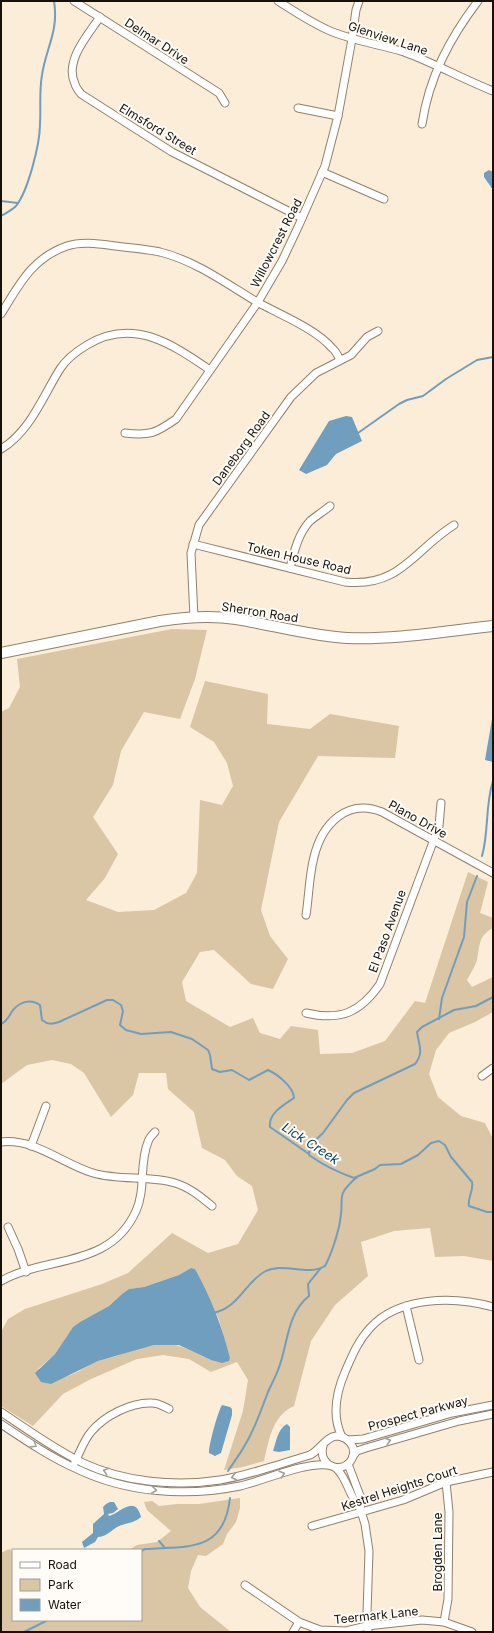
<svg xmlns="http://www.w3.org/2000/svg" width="494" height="1633" font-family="Inter,sans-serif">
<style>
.green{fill:#dac5a4;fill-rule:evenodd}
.water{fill:#6f9ebf}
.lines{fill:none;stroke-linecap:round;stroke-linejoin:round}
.stream{stroke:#6f9ebf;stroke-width:2}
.street-casing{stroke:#8e816e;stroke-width:9}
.secondary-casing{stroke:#8e816e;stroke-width:12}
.street{stroke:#fff;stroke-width:7}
.secondary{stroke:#fff;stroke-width:10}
.oneway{stroke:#a2a09d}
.labels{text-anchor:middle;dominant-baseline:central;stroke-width:4;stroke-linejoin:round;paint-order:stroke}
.street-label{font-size:12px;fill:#16120a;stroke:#fffcf8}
.water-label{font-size:13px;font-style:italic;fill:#003d5e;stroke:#fffcf8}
</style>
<rect width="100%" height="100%" fill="#fcedd8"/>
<g class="green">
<path d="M172,629L207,630L195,679L180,719L144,712L121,751L113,785L93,817L118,854L105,878L86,900L118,912L154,910L186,893L197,873L200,800L222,805L233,786L227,763L214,742L190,727L205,681L268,694L267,724L310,729L330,714L399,726L395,758L318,756L279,822L261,910L270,936L288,959L273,989L251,984L214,950L200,952L182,982L186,1001L230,1027L253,1018L260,1033L280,1039L291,1026L318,1030L320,1054L352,1053L385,1041L415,1001L425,1003L468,872L488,882L480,913L493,918V928C478,936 480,945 477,960C475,967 470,974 467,980L472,987L493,977V1012L475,1022L449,1033L436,1050L429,1074L438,1097L461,1116L485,1123L493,1139V1261L464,1256L435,1257L430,1228L394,1231L361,1242L368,1276L335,1305L311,1341L294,1406C272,1416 269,1440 264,1461L243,1467L224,1470L243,1411L248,1380L237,1362L211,1372L189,1359L163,1355L137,1359L91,1379L63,1394L33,1426L1,1406V1332L8,1319L25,1309L102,1284L128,1273L172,1233L208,1253L238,1244L258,1210L252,1186L237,1176L225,1160L202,1148L194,1112L168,1089L166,1073H139L133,1095L111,1117L84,1073L71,1064L52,1060L27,1065L1,1084V712L9,708L20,687L17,659ZM191,1268L195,1269L219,1320L230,1358L228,1361C209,1366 189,1344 167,1344C148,1344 131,1352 113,1357C108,1358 103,1359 98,1361C87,1365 77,1374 65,1377L38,1369L55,1354L73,1327L80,1322L109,1306L122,1294L129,1289L144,1287L179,1275Z"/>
<polygon points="240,1498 240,1508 236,1522 227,1534 223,1544 206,1556 198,1555 191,1571 188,1588 200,1607 231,1632 1,1632 1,1553 9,1549 13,1552 13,1620 141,1620 141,1550 129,1550 137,1545 157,1542 171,1531 147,1510 144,1502 152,1501 159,1506 177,1504 199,1504"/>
</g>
<g class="water">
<polygon points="489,170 493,172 493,190 484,177 484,173"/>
<polygon points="346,416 352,417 362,441 336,454 327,465 306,474 299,470 329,421"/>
<polygon points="493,713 493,762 485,760"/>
<path d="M191,1268L195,1269C211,1298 222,1326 230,1358L229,1361L222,1363L211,1360L179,1345H154L98,1361L51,1384L41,1382L35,1373L55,1354L73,1327L80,1322L109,1306L122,1294L129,1289L144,1287L179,1275Z"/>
<path d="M222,1405L230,1407L232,1409V1415L221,1453L215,1456L209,1453C208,1447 218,1411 222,1405Z"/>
<path d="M287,1424L290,1427V1450L279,1452L273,1451C276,1442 278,1428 287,1424Z"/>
<path d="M110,1502H114L118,1509L113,1513L108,1514L109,1516C118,1515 135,1493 141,1517C135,1523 125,1523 117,1527C111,1531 105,1537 98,1537L95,1542L84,1548L82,1542L93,1533V1524L104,1514L103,1507L106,1504Z"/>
</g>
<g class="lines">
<g class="stream">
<polyline points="1,201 18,203"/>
<path d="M1,216C6,213 12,210 16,206C28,191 40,144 40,124C41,108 39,92 42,75C46,48 59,31 54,1"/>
<polyline points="358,433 399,404 407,400 423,396 446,379 477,360 493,357"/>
<path d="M482,856C489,832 485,805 493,781"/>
<path d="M493,997L476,1006L454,1010L422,1027L417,1032C419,1045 424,1053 415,1064L354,1093L347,1100L323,1133L310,1145L309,1155C323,1165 337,1172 354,1178L375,1169L380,1165L401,1164L418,1155L431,1143L439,1141L445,1145L451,1157L472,1182C474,1191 467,1198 469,1206L487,1212H493"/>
<polyline points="439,1019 442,998 464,937 467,902 477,876"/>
<path d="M1,1024C8,1021 9,1015 13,1010C21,1001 31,999 40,1005L42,1020C48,1025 52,1024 59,1022L107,1000H113L121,1005L123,1011L120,1025L126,1030L141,1034L171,1032L192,1039L208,1050L210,1055L212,1069L220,1072L232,1070L249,1080L268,1070C277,1074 294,1087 294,1098C285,1104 268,1113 270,1127L309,1154"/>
<path d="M212,1313C237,1310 245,1283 264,1272C283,1261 307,1277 325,1266C331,1255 338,1234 340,1221C345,1197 334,1197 357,1177"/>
<path d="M228,1471C234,1462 240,1454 245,1445C255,1429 261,1410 268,1392C271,1385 275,1378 278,1370C288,1346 286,1314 309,1296L308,1284L320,1269"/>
<polyline points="159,1541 165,1548"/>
<path d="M141,1551L145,1549C188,1546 224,1553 230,1498"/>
<polyline points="24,1632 48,1620"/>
</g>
<defs>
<g id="street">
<polyline points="74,1 219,93 225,103"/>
<path d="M278,1C294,11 310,22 328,30C352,41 379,44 404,52C434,63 463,79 493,91"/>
<path d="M100,17C88,35 64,61 75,84C76,88 79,91 81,94L172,152L302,218"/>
<polyline points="298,108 338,116"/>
<path d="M422,124C429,77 450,38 478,1"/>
<polyline points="322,172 384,199"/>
<path d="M1,314C19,285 32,258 67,246C82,241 100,244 115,246C130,248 146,249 160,252C196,261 227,284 257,302C279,314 316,329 332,348C336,351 338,356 340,360"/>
<path d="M125,433C150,436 156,433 176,419L258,302L282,261L299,225L325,166L338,116L352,39L356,10L359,1"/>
<path d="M1,449C30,432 43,396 60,369C67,358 77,351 87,345C133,317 172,344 210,370"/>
<path d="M193,544L345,582C400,588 414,550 454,525"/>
<path d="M290,568C294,552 298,534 310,521C316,516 324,511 330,506"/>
<polyline points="194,618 191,553 199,525 291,397 316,373 351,355 367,337 378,331"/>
<path d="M306,915C309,896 309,876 314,857C322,824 347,798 382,812L493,873"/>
<path d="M306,1013C340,1021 360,1013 380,984L439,826L441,803"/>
<polyline points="482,1076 493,1068"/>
<path d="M1,1142C34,1138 63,1164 93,1173C120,1181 149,1175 175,1183C189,1187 201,1197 212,1206"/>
<polyline points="31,1146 46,1106"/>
<polyline points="8,1227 18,1249 26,1272"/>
<path d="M1,1281C47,1255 110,1269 136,1211C146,1189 139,1163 148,1142C149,1138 152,1135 155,1132"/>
<polyline points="406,1306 419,1360"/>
<path d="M1,1412C28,1430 54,1449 83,1463C124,1482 175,1487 220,1480C240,1477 261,1470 281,1464C290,1461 300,1458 310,1455C320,1450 326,1437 336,1436C347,1436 356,1446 353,1456C347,1476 317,1468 323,1446"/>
<path d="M1,1424C25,1440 50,1457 77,1469C127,1493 186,1497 240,1486C265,1480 305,1462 328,1465"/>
<path d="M342,1437C332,1417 336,1393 345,1372C352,1356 358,1341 370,1328C399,1296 454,1296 493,1307"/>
<polyline points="348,1440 363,1439 452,1413 493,1405"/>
<polyline points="353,1456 357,1451 366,1448 459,1421 493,1414"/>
<path d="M75,1462C80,1452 84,1440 91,1432C104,1416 131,1402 152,1403C158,1403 163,1406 169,1409"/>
<polyline points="348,1464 362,1501 360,1508 365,1524 369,1551 367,1613 368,1632"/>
<path d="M336,1468C348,1479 349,1497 360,1508"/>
<polyline points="312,1526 403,1500 446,1482 493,1472"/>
<polyline points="245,1585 299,1622 320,1630 346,1631 367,1626 422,1620 444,1622 472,1632"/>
<polyline points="444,1622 448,1599 449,1512 446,1482"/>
<polyline points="293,1632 299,1622"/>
</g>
<path id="secondary" d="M1,653L160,621C185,617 211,615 236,619C273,625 310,636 347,638C396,640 445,631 493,626"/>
</defs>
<use href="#street" class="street-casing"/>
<use href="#secondary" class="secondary-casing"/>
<use href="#street" class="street"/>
<use href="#secondary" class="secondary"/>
</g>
<defs><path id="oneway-chevron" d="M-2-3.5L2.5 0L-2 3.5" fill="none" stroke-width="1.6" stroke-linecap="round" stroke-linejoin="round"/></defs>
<g class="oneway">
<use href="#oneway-chevron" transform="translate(388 1441) rotate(-16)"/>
<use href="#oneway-chevron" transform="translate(34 1445) rotate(32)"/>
<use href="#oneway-chevron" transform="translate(106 1471) rotate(-163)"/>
<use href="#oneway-chevron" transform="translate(282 1474) rotate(-17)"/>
<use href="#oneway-chevron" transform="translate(234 1477) rotate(167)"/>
<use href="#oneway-chevron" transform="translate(154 1490) rotate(6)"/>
</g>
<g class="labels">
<g class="street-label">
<text transform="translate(388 38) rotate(18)">Glenview Lane</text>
<text transform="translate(157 41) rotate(33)">Delmar Drive</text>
<text transform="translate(158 129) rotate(31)">Elmsford Street</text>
<text transform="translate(276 243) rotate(-63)">Willowcrest Road</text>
<text transform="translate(241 448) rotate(-54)">Daneborg Road</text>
<text transform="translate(299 558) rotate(13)">Token House Road</text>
<text transform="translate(260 612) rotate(9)">Sherron Road</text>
<text transform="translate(418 819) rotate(29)">Plano Drive</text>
<text transform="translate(387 931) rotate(-70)">El Paso Avenue</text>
<text transform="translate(418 1413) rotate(-15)">Prospect Parkway</text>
<text transform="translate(399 1488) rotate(-18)">Kestrel Heights Court</text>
<text transform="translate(437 1552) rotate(-90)">Brogden Lane</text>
<text transform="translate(376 1615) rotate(-6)">Teermark Lane</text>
</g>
<g class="water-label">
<text transform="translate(311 1143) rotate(33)">Lick Creek</text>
</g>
</g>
<rect width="494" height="1633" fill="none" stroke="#16120a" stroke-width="4"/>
<rect x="12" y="1549" width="130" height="72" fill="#fffcf8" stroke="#a29e99"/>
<rect x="20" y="1562" width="20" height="6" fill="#ffffff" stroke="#a29e99"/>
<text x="48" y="1569" font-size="12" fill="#16120a">Road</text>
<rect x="20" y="1579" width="20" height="12" fill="#dac5a4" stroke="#a29e99"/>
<text x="48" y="1589" font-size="12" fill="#16120a">Park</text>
<rect x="20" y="1599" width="20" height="12" fill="#6f9ebf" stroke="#a29e99"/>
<text x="48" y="1609" font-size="12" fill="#16120a">Water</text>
</svg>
